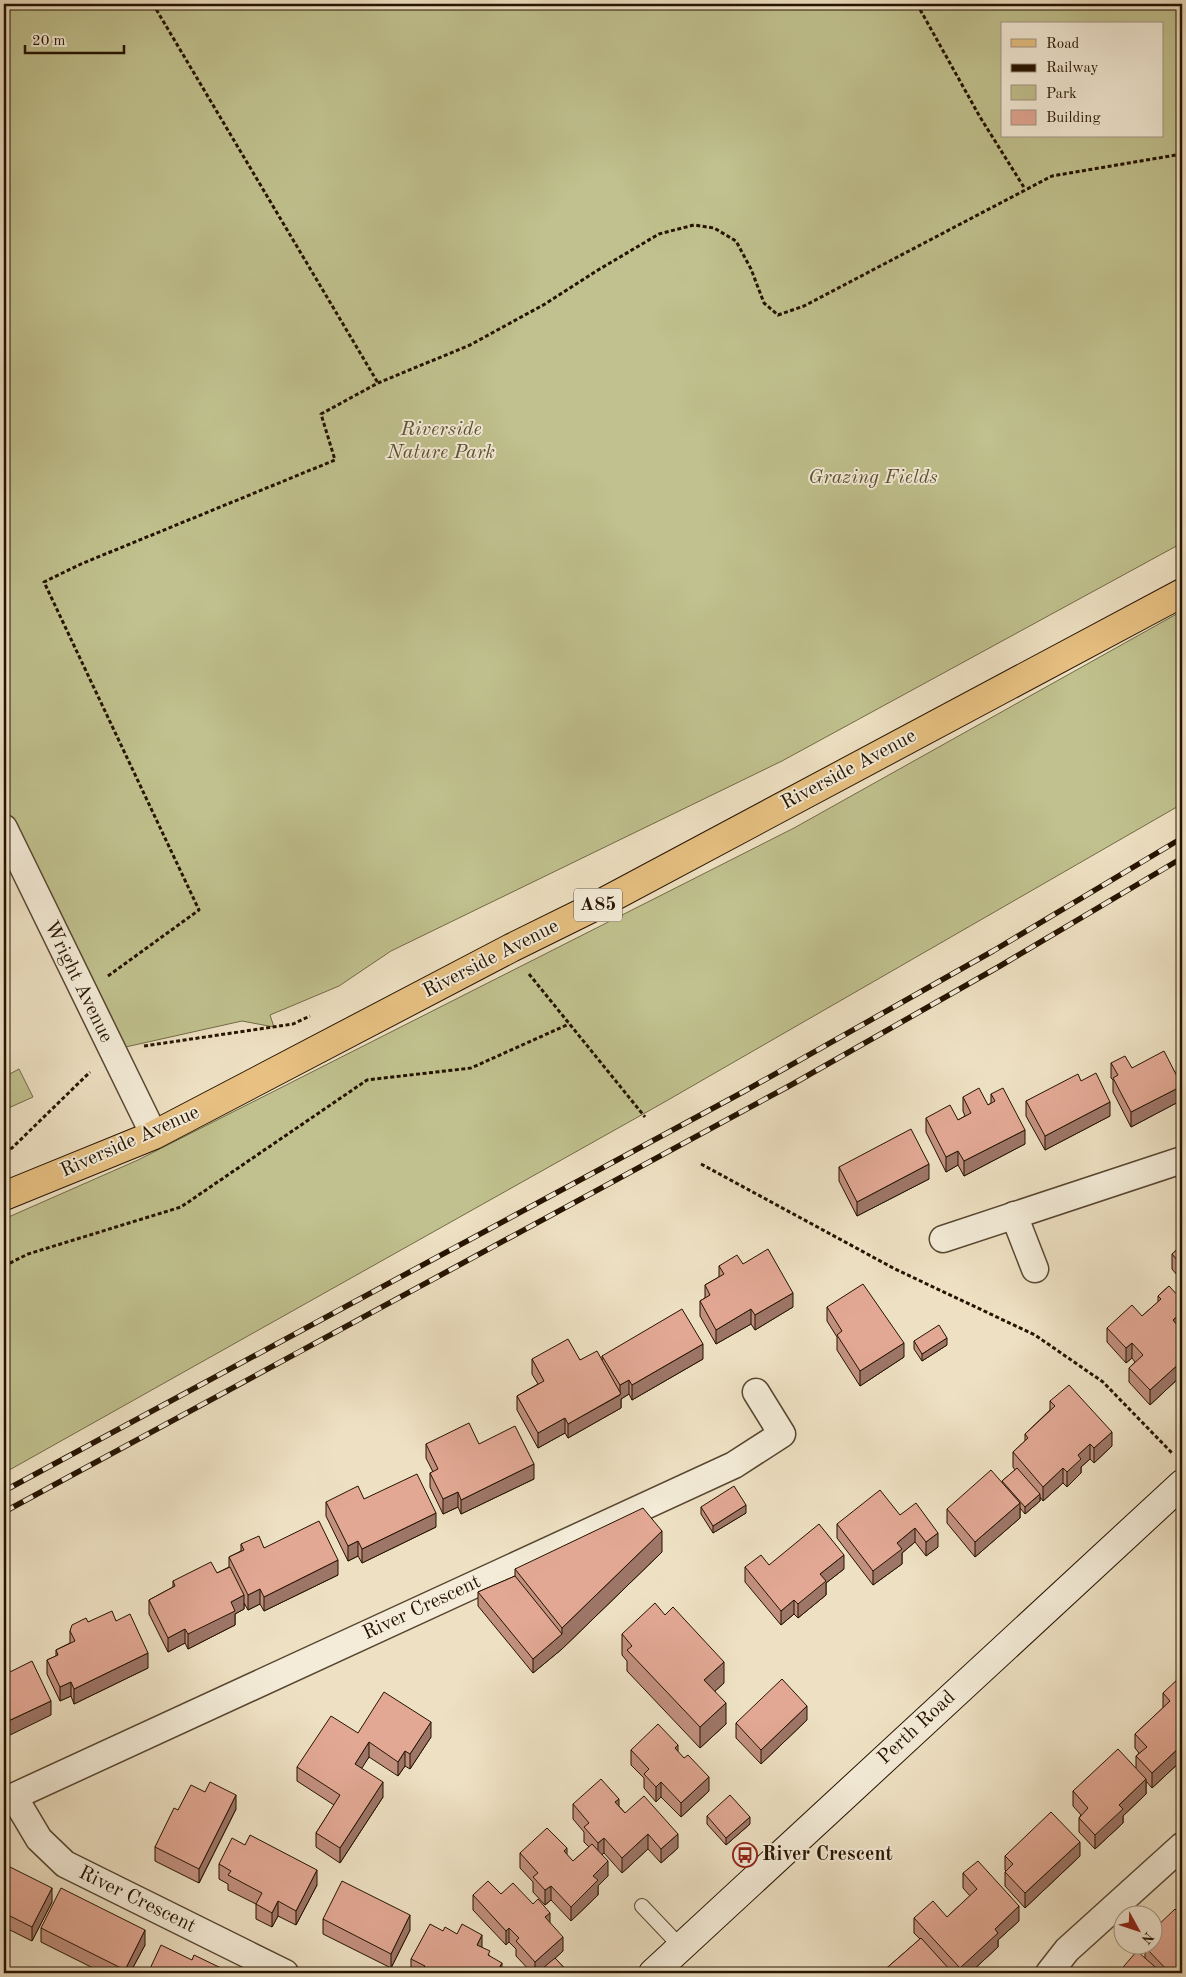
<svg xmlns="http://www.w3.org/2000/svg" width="1186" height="1977" font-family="'Old Standard TT',serif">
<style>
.green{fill:#c0c18e;stroke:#726a47;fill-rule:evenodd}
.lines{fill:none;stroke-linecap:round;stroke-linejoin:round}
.lane-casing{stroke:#574631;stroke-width:16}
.street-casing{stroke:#574631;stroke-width:29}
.secondary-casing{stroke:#251300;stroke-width:30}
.primary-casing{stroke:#251300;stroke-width:30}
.path{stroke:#251300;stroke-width:3;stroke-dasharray:4 2.5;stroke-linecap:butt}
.lane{stroke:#f4ecd8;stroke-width:14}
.street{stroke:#f4ecd8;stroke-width:26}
.secondary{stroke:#f4ecd8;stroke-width:28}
.primary{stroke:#e7c082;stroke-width:28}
.rail-casing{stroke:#251300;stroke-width:5.5}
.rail{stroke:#f4ecd8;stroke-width:4;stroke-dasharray:11;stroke-linecap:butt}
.wall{fill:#c2907f;stroke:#251300}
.shaded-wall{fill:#9e7668;stroke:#251300}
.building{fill:#e2a894;stroke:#251300}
.labels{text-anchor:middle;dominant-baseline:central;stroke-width:4;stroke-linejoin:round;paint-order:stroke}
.shield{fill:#f4ecd8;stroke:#635441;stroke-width:1}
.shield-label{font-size:19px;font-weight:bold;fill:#251300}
.park-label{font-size:20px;font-style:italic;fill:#5b5032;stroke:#f4ecd8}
.street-label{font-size:20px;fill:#251300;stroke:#f4ecd8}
.poi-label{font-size:20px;font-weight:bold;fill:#251300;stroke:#f4ecd8;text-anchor:start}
</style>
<rect width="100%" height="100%" fill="#eee1c3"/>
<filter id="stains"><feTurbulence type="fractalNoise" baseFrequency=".004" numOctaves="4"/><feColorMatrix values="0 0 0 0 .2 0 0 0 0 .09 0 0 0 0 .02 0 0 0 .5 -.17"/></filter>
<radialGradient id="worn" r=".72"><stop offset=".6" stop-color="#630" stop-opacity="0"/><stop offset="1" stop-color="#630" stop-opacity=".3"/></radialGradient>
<g class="green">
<path d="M4,4H1182V543L782,761L391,951L339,986L270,1015L274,1027L242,1021L112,1050L4,828ZM1002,24H1162V136H1002Z"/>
<polygon points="1182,611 1182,804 661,1104 4,1473 4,1219 138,1160 794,828"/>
<polygon points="19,1069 33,1097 4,1110 4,1077"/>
</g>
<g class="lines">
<defs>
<polyline id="lane" points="642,1906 681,1947"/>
<g id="street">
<polyline points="4,828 154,1135"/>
<polyline points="1014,1215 1035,1269"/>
<polyline points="943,1239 1182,1160"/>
<polyline points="14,1797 39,1839 65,1864 285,1973"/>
<polyline points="4,1801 734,1465 782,1434 756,1392"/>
<polyline points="1049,1973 1067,1950 1182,1846"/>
</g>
<polyline id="secondary" points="653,1973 1182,1484"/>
<polyline id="primary" points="4,1196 154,1135 511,948 596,906 1182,593"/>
</defs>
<use href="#lane" class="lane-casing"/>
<use href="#street" class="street-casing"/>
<use href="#secondary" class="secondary-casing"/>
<use href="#primary" class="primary-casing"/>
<g class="path">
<polyline points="153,4 378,383"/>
<polyline points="917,4 980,117 1025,189"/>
<polyline points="529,974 645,1117"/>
<polyline points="108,976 199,910 44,582 81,564 335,460 321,414 378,383 470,345 545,304 598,270 659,234 694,225 714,228 736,241 751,269 764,303 778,315 804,306 1052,176 1182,154"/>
<polyline points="144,1046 293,1024 310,1016"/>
<polyline points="4,1151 12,1148 90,1072"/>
<polyline points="701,1164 895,1269 1035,1335 1103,1382 1173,1454"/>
<polyline points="4,1266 28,1254 181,1207 367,1080 471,1068 569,1024"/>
</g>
<use href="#lane" class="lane"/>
<use href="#street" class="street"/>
<use href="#secondary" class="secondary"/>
<use href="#primary" class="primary"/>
<defs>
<g id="rail">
<polyline points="4,1491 743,1092 993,951 1182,838"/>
<polyline points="4,1512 791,1085 1000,966 1182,858"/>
</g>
</defs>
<use href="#rail" class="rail-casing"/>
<use href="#rail" class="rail"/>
</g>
<g class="wall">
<polygon points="1111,1063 1132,1068 1182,1085 1182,1100 1131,1127 1113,1092 1113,1080 1111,1078"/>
<polygon points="1081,1081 1110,1116 1045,1150 1026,1116 1026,1101"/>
<polygon points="991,1094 1025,1144 964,1176 958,1165 946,1172 926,1132 926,1118 958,1120 965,1116 963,1111 963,1097 988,1105 991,1103"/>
<polygon points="839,1167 929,1179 857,1216 839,1181"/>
<polygon points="1182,1245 1182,1281 1172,1269 1172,1254"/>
<polygon points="743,1264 793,1307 755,1330 751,1324 716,1344 700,1316 700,1301 705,1298 705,1285 719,1277 719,1266"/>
<polygon points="1169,1286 1180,1328 1182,1331 1182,1375 1150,1405 1129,1382 1129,1368 1135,1362 1132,1358 1126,1363 1107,1342 1107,1328 1142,1316 1158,1302 1158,1296"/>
<polygon points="827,1307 904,1357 860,1386 837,1350 837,1337 827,1321"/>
<polygon points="914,1341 947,1345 922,1361 914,1349"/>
<polygon points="602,1356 703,1359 632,1400 629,1394 621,1399 621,1408 568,1438 565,1433 538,1448 517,1410 517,1396 538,1384 532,1374 532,1359 602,1360"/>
<polygon points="1050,1401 1112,1446 1094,1463 1090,1459 1081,1467 1081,1473 1067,1487 1063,1483 1043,1501 1040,1497 1040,1501 1025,1514 1020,1508 1020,1518 975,1557 947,1523 947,1509 1002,1483 1002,1481 1015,1470 1013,1467 1013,1452 1025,1441 1025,1434 1050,1410"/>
<polygon points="426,1444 479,1444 534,1479 461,1514 458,1507 443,1514 430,1487 430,1473 433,1472 426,1458"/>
<polygon points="364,1499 436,1527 362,1563 358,1556 348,1561 326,1516 326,1502"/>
<polygon points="701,1507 746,1513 713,1533 701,1514"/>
<polygon points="900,1515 938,1547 926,1556 915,1542 902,1553 902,1564 873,1585 837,1538 837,1524"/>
<polygon points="241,1544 264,1548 338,1575 264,1611 260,1604 248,1610 244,1603 244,1609 235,1614 235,1625 188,1649 185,1643 168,1652 149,1614 149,1600 173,1587 173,1581 217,1573 229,1567 229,1557 241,1551"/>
<polygon points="662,1552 562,1649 533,1673 478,1606 478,1592 515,1576 515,1569"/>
<polygon points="769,1565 844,1569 826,1583 826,1595 798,1618 794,1614 781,1625 745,1582 745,1567"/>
<polygon points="116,1621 148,1668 74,1704 71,1696 60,1701 47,1674 47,1660 56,1656 56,1650 70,1643 70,1631 88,1622"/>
<polygon points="622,1634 724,1683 715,1691 726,1724 700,1748 627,1671 627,1661 622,1655"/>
<polygon points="1182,1681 1182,1760 1152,1788 1146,1781 1146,1794 1123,1816 1123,1823 1095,1849 1079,1832 1079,1818 1081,1815 1073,1806 1073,1791 1136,1768 1136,1756 1139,1753 1135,1748 1135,1734 1163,1708 1163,1693"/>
<polygon points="807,1720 761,1764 736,1738 736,1723"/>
<polygon points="358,1733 431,1737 410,1769 405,1766 398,1776 369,1757 361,1768 383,1797 340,1863 316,1847 316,1833 334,1805 297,1781 297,1767"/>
<polygon points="631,1750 678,1752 709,1791 681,1817 661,1797 656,1802 644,1788 644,1778 631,1765"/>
<polygon points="573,1804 619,1806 625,1813 678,1848 661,1863 648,1849 622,1873 604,1853 602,1854 608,1876 598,1886 598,1895 571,1921 551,1900 545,1905 533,1892 533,1882 520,1868 520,1853 567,1855 573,1861 589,1847 584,1842 584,1832 573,1819"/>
<polygon points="236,1809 199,1883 155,1861 155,1847 178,1810"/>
<polygon points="707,1816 750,1824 726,1845 707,1824"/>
<polygon points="1005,1856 1080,1856 1025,1908 1005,1886 1005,1872 1006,1871 1005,1870"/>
<polygon points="4,1864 52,1902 32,1941 4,1927"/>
<polygon points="219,1864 317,1885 296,1925 278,1916 272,1927 256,1919 256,1904 228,1890 228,1884 219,1879"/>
<polygon points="963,1873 1019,1921 998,1940 998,1947 970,1973 881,1973 920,1939 914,1933 914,1918 947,1917 970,1896 963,1888"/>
<polygon points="473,1895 550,1923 563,1951 555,1958 569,1973 532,1973 516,1956 516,1949 509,1942 506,1945 473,1910"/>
<polygon points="1182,1917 1182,1973 1118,1973 1145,1959 1145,1947"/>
<polygon points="323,1919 410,1930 391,1968 323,1934"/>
<polygon points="41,1928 145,1945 130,1973 103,1973 41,1942"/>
<polygon points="443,1931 482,1947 490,1956 502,1973 411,1973 411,1959"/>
</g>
<g class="shaded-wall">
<polygon points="1182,1086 1182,1100 1131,1127 1131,1112"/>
<polygon points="1110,1102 1110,1116 1045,1150 1045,1136"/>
<polygon points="1025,1130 1025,1144 964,1176 964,1161"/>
<polygon points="958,1151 958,1165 946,1172 946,1157"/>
<polygon points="929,1164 929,1179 857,1216 857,1202"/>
<polygon points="793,1293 793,1307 755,1330 755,1315"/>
<polygon points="751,1309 751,1324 716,1344 716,1330"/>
<polygon points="1182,1312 1182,1326 1173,1335 1173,1320"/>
<polygon points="947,1338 947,1345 922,1361 922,1354"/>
<polygon points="904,1343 904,1357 860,1386 860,1371"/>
<polygon points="1132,1343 1132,1358 1126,1363 1126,1348"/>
<polygon points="703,1344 703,1359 632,1400 632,1385"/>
<polygon points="1182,1361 1182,1375 1150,1405 1150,1390"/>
<polygon points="629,1380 629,1394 621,1399 621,1408 568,1438 568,1424 620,1395 620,1385"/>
<polygon points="565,1418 565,1433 538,1448 538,1433"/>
<polygon points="1112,1432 1112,1446 1094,1463 1094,1448"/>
<polygon points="1090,1444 1090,1459 1081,1467 1081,1473 1067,1487 1067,1472 1078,1455"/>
<polygon points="534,1464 534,1479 461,1514 461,1500"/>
<polygon points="1063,1468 1063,1483 1043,1501 1043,1487"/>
<polygon points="458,1492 458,1507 443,1514 443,1499"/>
<polygon points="1040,1494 1040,1501 1025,1514 1025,1507"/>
<polygon points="1020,1503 1020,1518 975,1557 975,1542"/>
<polygon points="746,1505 746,1513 713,1533 713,1526"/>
<polygon points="436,1513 436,1527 362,1563 362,1549"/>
<polygon points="915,1528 915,1542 902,1553 902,1564 873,1585 873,1571 897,1543"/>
<polygon points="662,1531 662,1552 562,1649 533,1673 533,1659 562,1634 562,1628"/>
<polygon points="938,1533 938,1547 926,1556 926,1542"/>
<polygon points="358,1541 358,1556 348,1561 348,1546"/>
<polygon points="844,1555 844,1569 826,1583 826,1595 798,1618 798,1604 820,1574"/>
<polygon points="338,1560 338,1575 264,1611 264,1597"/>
<polygon points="260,1589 260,1604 248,1610 248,1595"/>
<polygon points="244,1595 244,1609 235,1614 235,1625 188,1649 188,1634 231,1602"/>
<polygon points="794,1600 794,1614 781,1625 781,1611"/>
<polygon points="185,1629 185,1643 168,1652 168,1638"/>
<polygon points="148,1653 148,1668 74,1704 74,1689"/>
<polygon points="724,1662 724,1683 704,1701 704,1680"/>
<polygon points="71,1682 71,1696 60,1701 60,1687"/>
<polygon points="51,1701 51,1715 4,1738 4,1723"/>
<polygon points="726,1703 726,1724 700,1748 700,1727"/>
<polygon points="807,1706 807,1720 761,1764 761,1750"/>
<polygon points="431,1722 431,1737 410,1769 410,1754"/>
<polygon points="369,1742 369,1757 355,1779 355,1764"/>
<polygon points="678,1745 678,1759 675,1748"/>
<polygon points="1182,1745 1182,1760 1152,1788 1152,1773"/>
<polygon points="405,1751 405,1766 398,1776 398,1762"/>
<polygon points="709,1777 709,1791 681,1817 681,1803"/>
<polygon points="1146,1779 1146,1794 1123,1816 1123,1823 1095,1849 1095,1835 1119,1805"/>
<polygon points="383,1782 383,1797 340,1863 340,1848"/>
<polygon points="661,1782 661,1797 656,1802 656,1787"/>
<polygon points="236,1795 236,1809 199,1883 199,1869"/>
<polygon points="619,1799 619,1813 615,1802"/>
<polygon points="750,1817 750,1824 726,1845 726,1838"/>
<polygon points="648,1834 648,1849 622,1873 622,1858"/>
<polygon points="678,1834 678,1848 661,1863 661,1849"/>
<polygon points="604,1838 604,1853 598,1857 598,1843"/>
<polygon points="1080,1842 1080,1856 1025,1908 1025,1893"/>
<polygon points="567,1848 567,1863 564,1851"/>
<polygon points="608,1861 608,1876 598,1886 598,1895 571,1921 571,1907 593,1876"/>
<polygon points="317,1870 317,1885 296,1925 296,1911"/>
<polygon points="551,1886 551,1900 545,1905 545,1890"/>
<polygon points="52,1888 52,1902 32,1941 32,1927"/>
<polygon points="278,1901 278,1916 272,1927 272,1913"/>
<polygon points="1019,1906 1019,1921 998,1940 998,1947 970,1973 960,1973 960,1968 995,1929"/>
<polygon points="550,1913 550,1927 545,1917"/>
<polygon points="410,1915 410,1930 391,1968 391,1954"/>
<polygon points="509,1928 509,1942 506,1945 506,1931"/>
<polygon points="145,1930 145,1945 130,1973 125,1973 125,1970"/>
<polygon points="482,1935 482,1950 477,1945"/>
<polygon points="563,1937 563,1951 539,1973 535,1973 535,1962"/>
<polygon points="502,1963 502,1973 496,1973"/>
<polygon points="1180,1969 1180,1973 1175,1973"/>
</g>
<g class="building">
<polygon points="1164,1051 1182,1086 1131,1112 1113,1078 1118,1075 1111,1063 1125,1056 1132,1068"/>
<polygon points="1096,1073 1110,1102 1045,1136 1026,1101 1078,1074 1081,1081"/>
<polygon points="979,1088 988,1105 995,1101 991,1094 1003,1088 1025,1130 964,1161 958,1151 946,1157 926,1118 950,1105 958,1120 971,1113 963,1097"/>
<polygon points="911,1129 929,1164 857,1202 839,1167"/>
<polygon points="1182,1245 1182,1266 1172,1254"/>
<polygon points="768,1249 793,1293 755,1315 751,1309 716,1330 700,1301 710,1295 705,1285 724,1274 719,1266 737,1255 743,1264"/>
<polygon points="863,1284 904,1343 860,1371 837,1335 842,1331 827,1307"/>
<polygon points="1169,1286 1182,1300 1182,1312 1173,1320 1182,1331 1182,1361 1150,1390 1129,1368 1143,1355 1132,1343 1126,1348 1107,1328 1132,1305 1142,1316 1161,1299 1158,1296"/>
<polygon points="682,1309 703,1344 632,1385 629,1380 620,1385 602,1356"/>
<polygon points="939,1325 947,1338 922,1354 914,1341"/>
<polygon points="568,1339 580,1360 597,1351 621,1394 568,1424 565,1418 538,1433 517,1396 544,1381 532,1359"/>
<polygon points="1069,1385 1112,1432 1094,1448 1090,1444 1078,1455 1081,1459 1067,1472 1063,1468 1043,1487 1013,1452 1028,1438 1025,1434 1055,1406 1050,1401"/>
<polygon points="469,1423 479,1444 515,1426 534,1464 461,1500 458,1492 443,1499 430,1473 438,1469 426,1444"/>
<polygon points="1017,1468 1040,1494 1025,1507 1002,1481"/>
<polygon points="991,1470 1020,1503 975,1542 947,1509"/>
<polygon points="417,1474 436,1513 362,1549 358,1541 348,1546 326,1502 358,1486 364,1499"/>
<polygon points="734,1486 746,1505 713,1526 701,1507"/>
<polygon points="880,1490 900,1515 916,1503 938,1533 926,1542 915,1528 897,1543 902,1549 873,1571 837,1524"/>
<polygon points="643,1508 662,1531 562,1628 515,1569"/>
<polygon points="319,1521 338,1560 264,1597 260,1589 248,1595 229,1557 244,1550 241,1544 259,1536 264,1548"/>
<polygon points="819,1524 844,1555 820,1574 826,1581 798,1604 794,1600 781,1611 745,1567 761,1555 769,1565"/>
<polygon points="211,1562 217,1573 230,1567 244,1595 231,1602 235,1611 188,1634 185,1629 168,1638 149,1600 175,1586 173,1581"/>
<polygon points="515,1576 562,1634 533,1659 478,1592"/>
<polygon points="655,1603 665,1615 673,1607 724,1662 704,1680 726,1703 700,1727 627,1650 632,1646 622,1634"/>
<polygon points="112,1611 116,1621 130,1614 148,1653 74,1689 71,1682 60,1687 47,1660 58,1655 56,1650 75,1641 70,1631 72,1625 86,1618 88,1622"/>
<polygon points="32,1661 51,1701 4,1723 4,1675"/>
<polygon points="1179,1678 1182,1681 1182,1745 1152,1773 1136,1756 1147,1747 1135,1734 1170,1701 1163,1693"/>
<polygon points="782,1679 807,1706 761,1750 736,1723"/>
<polygon points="384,1692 431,1722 410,1754 405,1751 398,1762 369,1742 355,1764 383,1782 340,1848 316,1833 340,1795 297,1767 331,1716 358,1733"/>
<polygon points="658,1724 678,1745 675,1748 684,1758 688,1755 709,1777 681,1803 661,1782 656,1787 644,1774 649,1769 631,1750"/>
<polygon points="1118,1749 1146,1779 1119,1805 1123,1809 1095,1835 1079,1818 1088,1808 1073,1791"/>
<polygon points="601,1779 619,1799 615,1802 625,1813 644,1796 678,1834 661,1849 648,1834 622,1858 604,1838 598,1843 584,1827 589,1823 573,1804"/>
<polygon points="210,1782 236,1795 199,1869 155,1847 174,1808 178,1810 191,1785 205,1792"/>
<polygon points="730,1795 750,1817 726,1838 707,1816"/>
<polygon points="1051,1812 1080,1842 1025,1893 1005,1872 1013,1864 1005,1856"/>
<polygon points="547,1828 567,1848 564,1851 573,1861 592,1844 608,1861 593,1876 598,1880 571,1907 551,1886 545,1890 533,1877 538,1873 520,1853"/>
<polygon points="250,1835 317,1870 296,1911 278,1901 272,1913 256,1904 262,1893 228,1875 231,1871 219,1864 232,1838 245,1845"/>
<polygon points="978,1861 1019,1906 995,1929 998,1933 960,1968 914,1918 933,1901 947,1917 977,1889 963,1873"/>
<polygon points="4,1864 52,1888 32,1927 4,1913"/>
<polygon points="342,1881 410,1915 391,1954 323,1919"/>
<polygon points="488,1881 501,1894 513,1883 533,1904 538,1899 550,1913 545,1917 563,1937 535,1962 516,1941 519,1938 509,1928 506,1931 473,1895"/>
<polygon points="61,1888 145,1930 125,1970 41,1928"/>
<polygon points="1175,1909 1182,1917 1182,1971 1180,1969 1175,1973 1170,1973 1145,1947 1148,1944 1154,1944 1154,1929"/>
<polygon points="430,1924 443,1931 445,1927 457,1934 462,1924 482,1935 477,1945 490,1951 488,1955 502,1963 496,1973 430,1973 423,1969 425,1966 411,1959"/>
<polygon points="921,1938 951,1971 948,1973 881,1973"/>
<polygon points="161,1945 192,1960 194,1955 221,1968 218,1973 148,1973"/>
<polygon points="1137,1951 1162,1973 1118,1973"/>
<polygon points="555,1958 569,1973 537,1973"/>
</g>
<defs>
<symbol id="bus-ring" viewBox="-11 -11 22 22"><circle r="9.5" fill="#f4ecd8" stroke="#8f2418" stroke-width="1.5"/><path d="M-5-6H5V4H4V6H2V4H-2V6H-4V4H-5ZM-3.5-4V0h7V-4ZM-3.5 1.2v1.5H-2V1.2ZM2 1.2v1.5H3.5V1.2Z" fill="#8f2418"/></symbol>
</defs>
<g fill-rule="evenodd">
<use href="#bus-ring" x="731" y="1841" width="28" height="28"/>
</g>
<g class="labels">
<rect class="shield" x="574" y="888.5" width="48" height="33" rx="4"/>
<g class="shield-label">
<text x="598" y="905">A85</text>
</g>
<g class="park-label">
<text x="441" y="430">Riverside<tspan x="441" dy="23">Nature Park</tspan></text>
<text x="873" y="478">Grazing Fields</text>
</g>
<g class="street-label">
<text transform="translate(849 770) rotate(-28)">Riverside Avenue</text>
<text transform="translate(491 959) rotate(-27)">Riverside Avenue</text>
<text transform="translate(78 982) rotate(64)">Wright Avenue</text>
<text transform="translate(130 1142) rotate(-24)">Riverside Avenue</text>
<text transform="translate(422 1608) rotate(-25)">River Crescent</text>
<text transform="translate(917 1728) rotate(-43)">Perth Road</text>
<text transform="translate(137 1900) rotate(26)">River Crescent</text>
</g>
<g class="poi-label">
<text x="762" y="1855">River Crescent</text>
</g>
</g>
<rect width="1186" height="1977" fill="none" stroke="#eee1c3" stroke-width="20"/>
<rect x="5" y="5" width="1176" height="1967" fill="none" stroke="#251300" stroke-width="2.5"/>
<rect x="10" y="10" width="1166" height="1957" fill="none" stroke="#251300"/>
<rect x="1001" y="22" width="162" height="115" fill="#f4ecd8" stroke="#a19582"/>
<rect x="1011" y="39" width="25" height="8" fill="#e7c082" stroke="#a19582"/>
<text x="1046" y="48" font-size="15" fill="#251300">Road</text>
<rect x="1011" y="64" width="25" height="8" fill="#251300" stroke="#a19582"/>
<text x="1046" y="72" font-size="15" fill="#251300">Railway</text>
<rect x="1011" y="85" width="25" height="15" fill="#c0c18e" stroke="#a19582"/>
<text x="1046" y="98" font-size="15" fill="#251300">Park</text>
<rect x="1011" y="110" width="25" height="15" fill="#e2a894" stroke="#a19582"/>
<text x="1046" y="122" font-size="15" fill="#251300">Building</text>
<g transform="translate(1138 1930) rotate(130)"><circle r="24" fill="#f4ecd8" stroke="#a19582"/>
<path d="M0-4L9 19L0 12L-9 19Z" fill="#8f2418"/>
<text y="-8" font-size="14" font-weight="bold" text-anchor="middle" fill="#251300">N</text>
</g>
<path d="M25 45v8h99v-8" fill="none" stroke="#251300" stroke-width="2.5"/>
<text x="32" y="45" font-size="15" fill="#251300" stroke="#f4ecd8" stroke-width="4" paint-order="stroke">20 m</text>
<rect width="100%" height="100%" filter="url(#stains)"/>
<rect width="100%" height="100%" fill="url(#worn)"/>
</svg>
